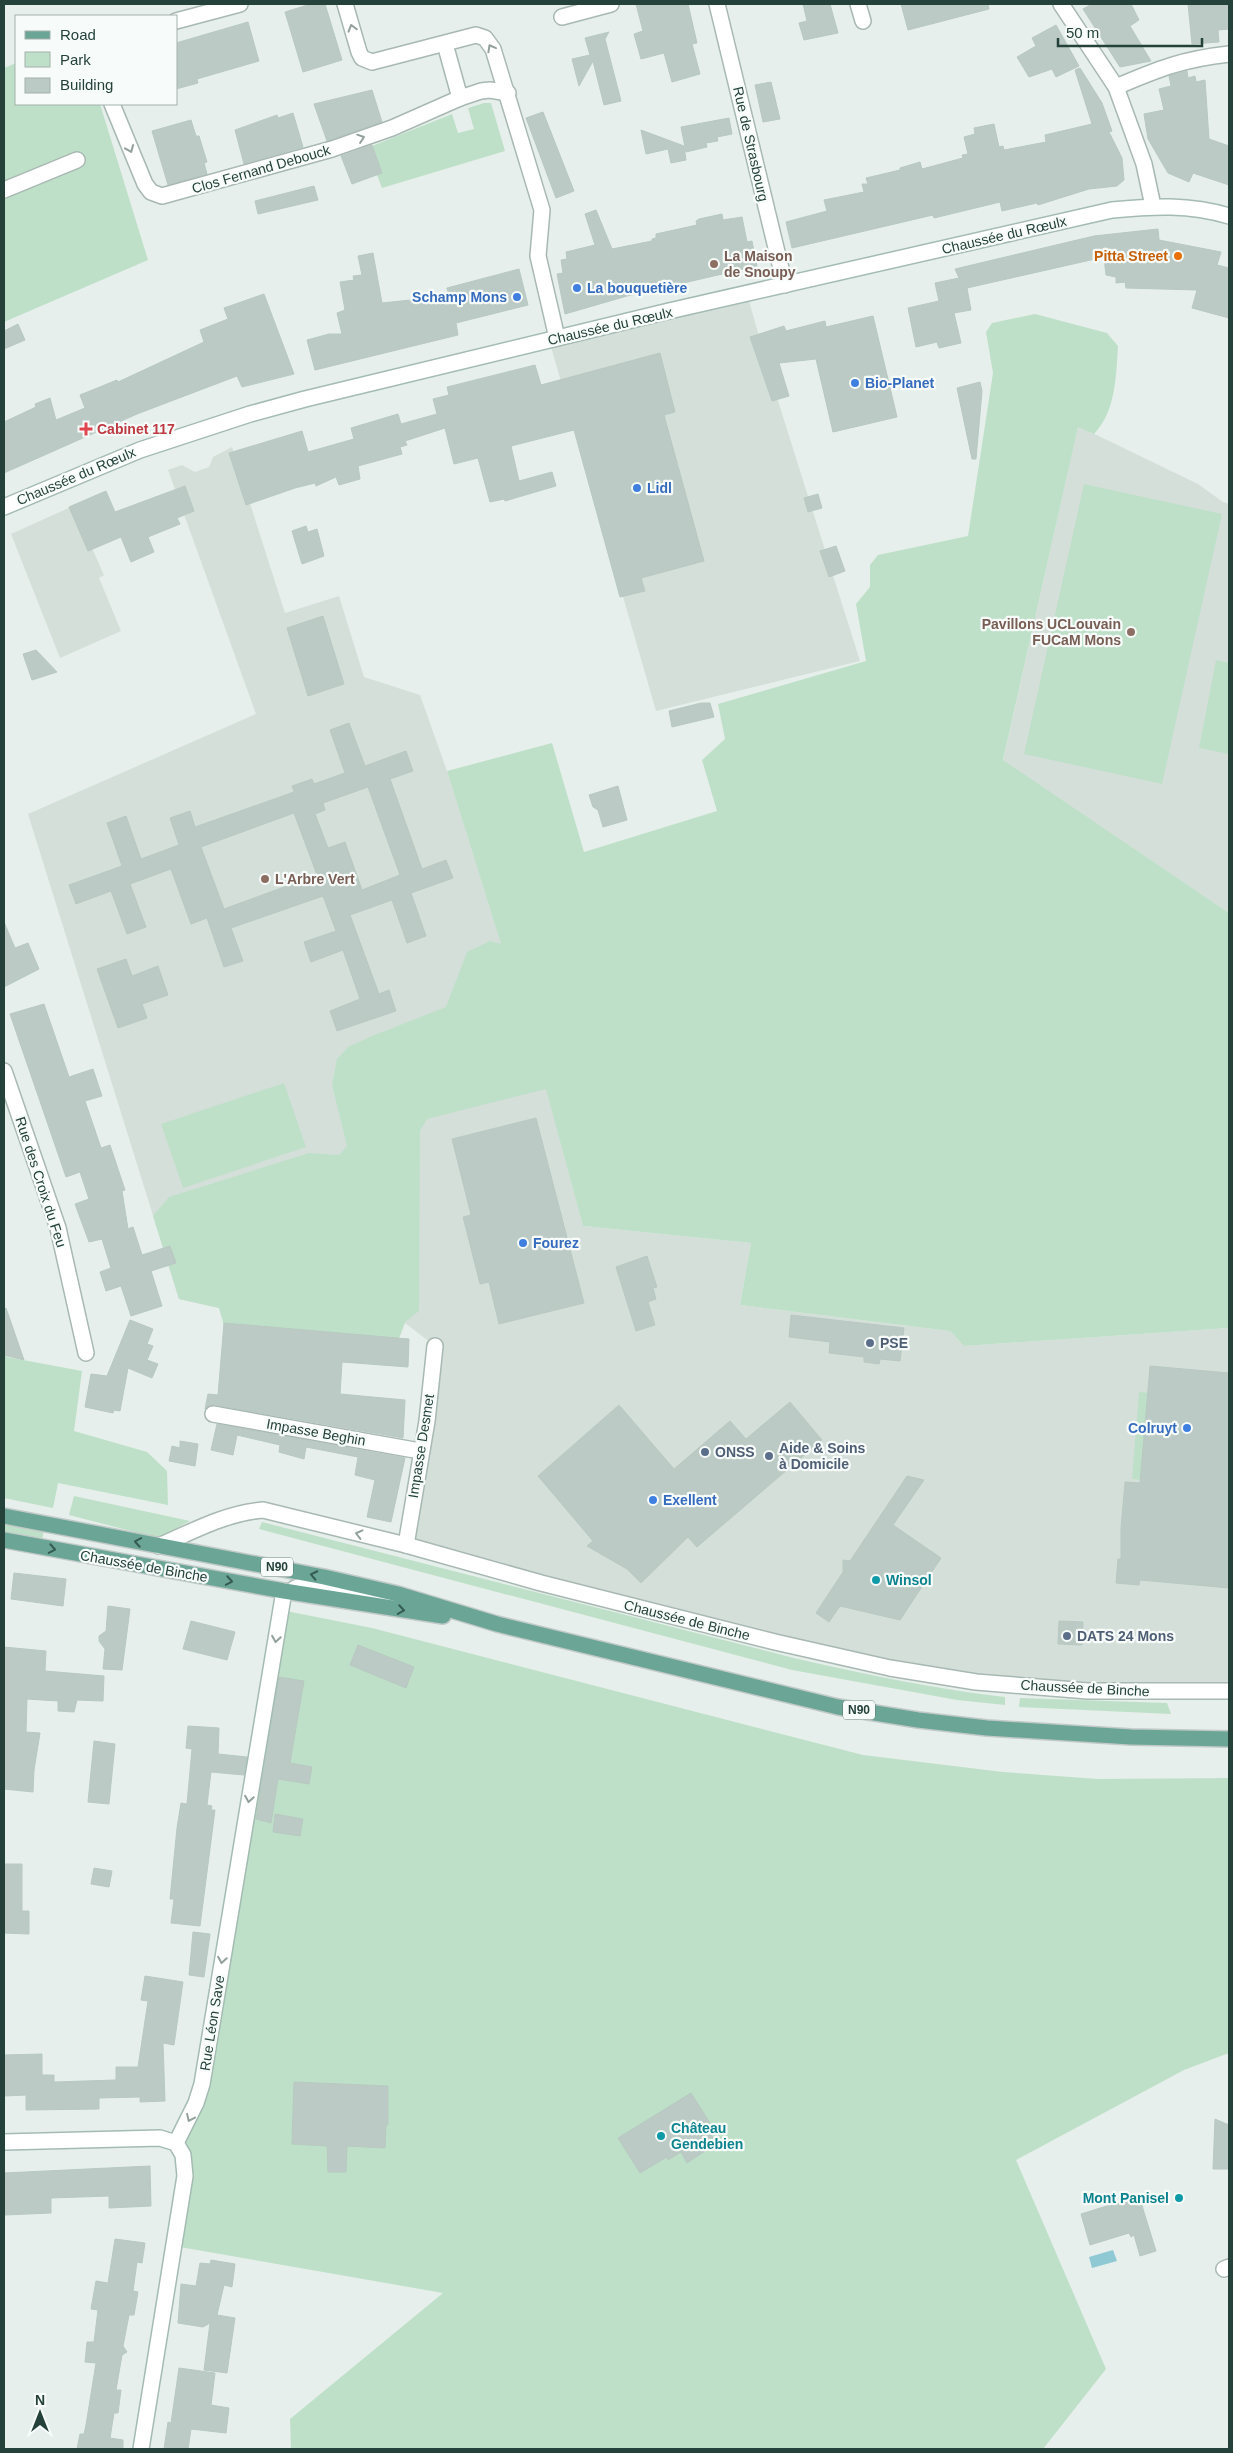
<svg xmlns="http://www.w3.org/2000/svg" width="1233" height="2453" font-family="Arial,sans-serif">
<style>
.built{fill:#d4dfda}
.green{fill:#bfe0c8}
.water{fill:#8ec9d4}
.building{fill:#bbcac4;stroke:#b8c9c2;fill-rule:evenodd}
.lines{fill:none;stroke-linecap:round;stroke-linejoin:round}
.street-casing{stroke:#a8b8b2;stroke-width:18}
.secondary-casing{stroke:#a4bbb3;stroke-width:18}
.primary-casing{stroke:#c2cac8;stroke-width:18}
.street{stroke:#fff;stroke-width:15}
.secondary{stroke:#fff;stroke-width:15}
.primary{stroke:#6aa596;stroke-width:15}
.oneway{stroke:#92a09c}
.oneway2{stroke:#365b51}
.food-dot{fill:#e8710a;stroke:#f7fbf9;stroke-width:2}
.education-dot{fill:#8d6e63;stroke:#f7fbf9;stroke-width:2}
.shop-dot{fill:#3f7fe0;stroke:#f7fbf9;stroke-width:2}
.health-dot{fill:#e0444e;stroke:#f7fbf9;stroke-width:2}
.service-dot{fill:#5c6f8a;stroke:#f7fbf9;stroke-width:2}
.culture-dot{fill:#0f9aa8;stroke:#f7fbf9;stroke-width:2}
.labels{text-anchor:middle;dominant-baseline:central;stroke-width:4.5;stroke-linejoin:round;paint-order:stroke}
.shield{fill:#f7fbf9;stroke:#637a73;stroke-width:1}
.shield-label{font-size:12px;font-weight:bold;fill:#24423a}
.street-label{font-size:14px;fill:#24423a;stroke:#f7fbf9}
.education-label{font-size:14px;font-weight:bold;fill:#785e54;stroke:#f7fbf9;text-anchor:start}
.food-label{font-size:14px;font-weight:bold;fill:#c56008;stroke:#f7fbf9;text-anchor:end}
.shop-label{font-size:14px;font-weight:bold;fill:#366cbe;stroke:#f7fbf9;text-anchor:start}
.health-label{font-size:14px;font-weight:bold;fill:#be3a42;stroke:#f7fbf9;text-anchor:start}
.service-label{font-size:14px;font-weight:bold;fill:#4e5e75;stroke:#f7fbf9;text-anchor:start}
.culture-label{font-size:14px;font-weight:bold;fill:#0d838f;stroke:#f7fbf9;text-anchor:start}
</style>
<rect width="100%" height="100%" fill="#e6efeb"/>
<g class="built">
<polygon points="747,294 773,385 860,661 656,711 549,340"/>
<polygon points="1078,426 1198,484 1223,502 1229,504 1229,913 1003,761"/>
<polygon points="232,447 285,613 339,596 364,677 420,695 447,771 547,1089 583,1226 751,1243 740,1305 950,1331 964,1346 1229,1328 1229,1691 1171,1692 890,1668 406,1545 435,1346 405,1323 398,1341 228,1339 219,1308 179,1299 28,814 256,714 168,470 182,465 195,472 209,467 213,457"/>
<polygon points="73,506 104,575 99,578 121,631 60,658 11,534"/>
</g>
<g class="green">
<polygon points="16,63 16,104 100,104 148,260 4,322 4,68"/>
<polygon points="484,103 491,103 505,151 382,188 367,148 452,114 458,133 474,129 468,108"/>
<path d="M1035,314L1107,333L1118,346C1116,376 1116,411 1094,434L1078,427L1003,760L1229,913V1328L964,1346L950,1331L740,1305L751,1243L583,1226L546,1089L427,1119L420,1131L419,1311L405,1322L398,1341L228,1339L219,1308L179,1299L153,1216L169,1197L309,1153L339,1155L347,1146L332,1085L337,1059L348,1047L372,1036L446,1007L467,952L490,941L501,944L447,771L552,743L584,852L717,811L702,760L725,739L718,704L866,661L856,604L870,587V565L878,555L968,536L993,373L986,332L992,323Z"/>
<polygon points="1084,484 1222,514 1162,784 1024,754"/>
<polygon points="1216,660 1229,663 1229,754 1199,748"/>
<polygon points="284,1083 306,1147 183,1188 161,1124"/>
<polygon points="4,1349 7,1357 82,1371 74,1431 147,1452 167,1471 168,1505 58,1483 53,1508 4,1498"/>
<polygon points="1139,1392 1150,1393 1142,1480 1132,1479"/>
<polygon points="74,1496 190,1521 158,1538 69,1515"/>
<path d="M262,1522L794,1658C864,1674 934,1689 1005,1697V1705L957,1700L792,1670L259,1529Z"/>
<polygon points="4,1523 44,1530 42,1540 4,1533"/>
<polygon points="281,1610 372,1628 863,1755 1003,1772 1098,1779 1229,1778 1229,2053 1184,2070 1016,2160 1106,2369 1043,2449 291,2449 290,2419 443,2293 174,2246 185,2176 176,2143 196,2103"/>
<polygon points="1020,1698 1167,1703 1171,1714 1019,1707"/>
</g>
<polygon class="water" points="1113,2250 1117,2261 1092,2268 1089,2257"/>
<g class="building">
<polygon points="311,4 325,4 342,60 303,72 285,12"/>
<polygon points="636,4 688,4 697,43 692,44 700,74 672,82 664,53 641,59 634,34 643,31"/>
<polygon points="803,4 830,4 838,33 804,40 799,23 807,21"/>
<polygon points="901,4 988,4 989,9 908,30"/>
<polygon points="1092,4 1131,4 1139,20 1130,26 1151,61 1120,67 1083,9"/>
<polygon points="1188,4 1229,4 1229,29 1218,30 1219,42 1192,44"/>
<polygon points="248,22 259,61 197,79 198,83 176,89 176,43"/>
<polygon points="1056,25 1079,66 1056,77 1052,69 1029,77 1017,57 1036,46 1032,38"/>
<polygon points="609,32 605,39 621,101 604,105 593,61 579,86 572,59 590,55 585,38"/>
<polygon points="1080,68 1102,103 1112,131 1109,132 1122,158 1124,180 1117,186 1089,189 1038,205 1037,203 1002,211 1000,202 934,218 933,215 792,248 786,222 827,211 824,200 864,192 862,184 868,184 866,178 900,170 900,168 920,162 922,169 963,158 962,155 968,154 964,137 975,134 974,128 994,124 999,147 1003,146 1004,150 1046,142 1045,135 1092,124 1075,70"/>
<polygon points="1187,71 1188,78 1195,76 1196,82 1205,80 1209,139 1229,146 1229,185 1193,173 1189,182 1168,173 1148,139 1144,114 1164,110 1159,89 1171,86 1169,76"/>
<polygon points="771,82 780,119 763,122 755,85"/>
<polygon points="372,90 382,122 327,141 314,104"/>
<polygon points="543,112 574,191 556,198 526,118"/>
<polygon points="293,113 303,147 244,164 235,130 277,115 278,118"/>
<polygon points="729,118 732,134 717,137 718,141 706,143 707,147 686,152 681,127"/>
<polygon points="191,120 196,136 199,136 207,162 204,163 207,174 168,185 152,131"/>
<polygon points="641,130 684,146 686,160 671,163 668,149 646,154"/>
<polygon points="372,145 382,173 352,184 341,156"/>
<polygon points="314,186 318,200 258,214 255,201"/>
<polygon points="596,210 612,249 652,241 652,239 656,238 656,234 697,225 696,221 699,219 722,214 723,220 742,217 747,242 752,241 757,266 627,296 565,314 557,274 563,273 561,260 567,259 566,252 595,245 585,214"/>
<polygon points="1158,229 1159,240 1221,252 1217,265 1229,268 1229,318 1192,308 1197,290 1126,288 1125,282 1116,283 1116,277 1106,275 1104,257 967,288 971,310 954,313 961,343 939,348 937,342 916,347 908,308 939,301 935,283 959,278 955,269 1094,236"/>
<polygon points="373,253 382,303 420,299 448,292 447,288 519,269 528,305 456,323 458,335 315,370 307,340 329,334 342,334 337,313 345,310 340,282 354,280 353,276 362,275 358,256"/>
<polygon points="264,294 294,374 242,387 237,376 137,414 4,473 4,422 36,407 35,404 50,398 56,420 85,408 80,395 117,380 118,382 204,342 200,330 228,319 224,308"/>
<polygon points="873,316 897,417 833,432 816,359 779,363 789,396 772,401 750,337 784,326 786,331 825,321 826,327"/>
<polygon points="18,324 25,340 4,349 4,331"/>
<polygon points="660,353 675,412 664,415 704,561 641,578 645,591 620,597 574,430 511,446 519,481 552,472 556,486 505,501 504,499 490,502 478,458 454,464 445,428 405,441 407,445 400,447 402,454 358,466 360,479 339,485 336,477 316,486 315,483 295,488 246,505 229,453 302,431 308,452 354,439 351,428 398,414 401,424 437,414 433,399 449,395 447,387 535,365 541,385"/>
<polygon points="980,382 982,391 976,459 972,459 957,388"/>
<polygon points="185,486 194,511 177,518 180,524 148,537 154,552 131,562 121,537 88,551 69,507 106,491 115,512"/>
<polygon points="818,494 822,508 808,512 804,498"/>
<polygon points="306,526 308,532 317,529 324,556 302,564 292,531"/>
<polygon points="836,546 845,571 829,577 820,551"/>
<polygon points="323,616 344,684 308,696 287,628"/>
<polygon points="36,650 57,672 32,680 23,654"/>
<polygon points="701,703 710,703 714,717 672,727 669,711"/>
<path d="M349,723L365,766L406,751L413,771L390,779L422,869L446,860L453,878L411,893L426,936L407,943L392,900L350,915L379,994L389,990L396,1011L337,1031L330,1011L360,999L343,950L311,962L304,942L336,931L323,896L231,928L243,961L224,967L207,918L191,924L171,869L130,884L146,927L127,934L111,891L76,904L69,885L122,866L107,823L126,816L141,859L179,845L170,818L190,811L195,827L294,792L292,786L312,779L314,784L345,773L330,730ZM368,787L400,875L362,890L345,842L328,848L315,814L325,810L323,803ZM294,813L317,875L224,909L201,847Z"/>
<polygon points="618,786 627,820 603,827 598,810 593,807 589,795"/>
<polygon points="4,922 15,948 28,943 39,969 4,987"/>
<polygon points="126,959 132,976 158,966 168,995 142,1004 147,1018 118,1028 97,969"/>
<polygon points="44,1004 69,1077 93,1069 102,1096 85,1101 101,1148 110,1145 125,1190 122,1191 128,1229 133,1227 142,1255 170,1246 176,1263 151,1271 162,1306 131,1316 121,1286 106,1291 100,1272 111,1268 102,1239 89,1242 75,1204 89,1199 80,1172 66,1177 10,1014"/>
<polygon points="536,1118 584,1303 499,1324 489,1282 480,1284 463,1217 471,1215 452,1139"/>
<polygon points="647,1256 657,1287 653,1288 656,1299 648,1302 655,1325 636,1331 616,1267"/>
<polygon points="6,1308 24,1360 4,1355 4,1309"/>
<polygon points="791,1315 904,1328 900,1361 880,1359 879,1364 864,1362 864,1357 829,1353 830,1342 789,1337"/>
<polygon points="130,1320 153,1329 147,1344 153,1346 147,1360 158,1364 152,1378 128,1368 120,1411 114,1410 113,1413 85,1407 91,1374 107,1376"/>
<polygon points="224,1323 409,1339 408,1367 342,1362 340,1394 405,1400 403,1438 215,1405 205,1409 208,1394 218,1395"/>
<polygon points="1150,1366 1229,1373 1229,1588 1140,1580 1139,1585 1116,1583 1118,1559 1121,1559 1121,1528 1125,1482 1140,1483"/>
<polygon points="790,1402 822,1440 697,1547 688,1537 641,1583 627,1569 587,1546 593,1541 538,1476 619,1405 674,1469 730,1421 746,1439"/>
<polygon points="217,1424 405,1458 391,1522 367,1517 375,1480 355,1475 358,1457 306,1447 304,1459 279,1452 280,1445 237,1435 233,1455 211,1450"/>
<polygon points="180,1441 198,1444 195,1466 169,1461 172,1446 180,1448"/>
<polygon points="907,1476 924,1480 893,1525 941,1558 900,1620 840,1606 829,1622 816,1613 843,1572 843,1560 850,1561"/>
<polygon points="14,1573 66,1579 63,1606 11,1599"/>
<polygon points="108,1606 130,1609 122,1670 103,1669 105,1649 99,1641 99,1636 106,1631"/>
<polygon points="191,1621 235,1632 227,1660 183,1649"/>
<polygon points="1059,1621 1083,1622 1082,1645 1058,1644"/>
<polygon points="358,1645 414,1667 406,1688 350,1665"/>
<polygon points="4,1647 46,1651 45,1671 104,1676 103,1701 77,1700 74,1712 58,1711 58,1701 27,1699 26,1732 40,1733 34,1770 33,1792 4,1789"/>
<polygon points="279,1677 304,1681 290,1763 312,1767 309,1784 278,1779 271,1823 256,1819"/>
<polygon points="188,1726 219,1728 218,1754 247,1757 244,1775 211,1772 207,1805 212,1806 211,1810 215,1810 200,1926 171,1923 174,1899 170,1899 177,1828 181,1803 187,1804 192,1749 186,1748"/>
<polygon points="94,1741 115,1744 109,1804 88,1802"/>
<polygon points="275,1814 303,1819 300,1836 273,1832"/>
<polygon points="4,1864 22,1864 22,1911 29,1911 29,1934 4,1933"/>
<polygon points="94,1868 112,1871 109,1887 91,1884"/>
<polygon points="193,1932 210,1934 204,1977 189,1975"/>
<polygon points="145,1976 183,1982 174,2045 163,2043 165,2101 140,2102 140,2097 99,2098 99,2109 26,2110 26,2095 4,2096 4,2055 42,2054 42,2075 54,2075 54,2082 116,2080 116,2067 138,2067 148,2001 141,2000"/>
<polygon points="294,2082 388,2086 388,2125 386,2125 385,2148 347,2146 346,2172 328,2172 327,2146 292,2144"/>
<polygon points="691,2093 713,2128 709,2131 717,2143 687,2163 681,2152 668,2160 667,2157 640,2173 618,2138"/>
<polygon points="1215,2119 1229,2125 1229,2169 1213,2169"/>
<polygon points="150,2166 151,2206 109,2208 109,2196 51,2198 51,2213 4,2215 4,2173"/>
<polygon points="1139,2196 1156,2251 1140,2256 1134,2235 1131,2237 1129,2233 1090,2245 1081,2214"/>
<polygon points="115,2239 145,2243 142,2263 137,2262 133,2291 138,2292 134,2315 129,2315 123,2346 127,2352 122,2355 116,2390 121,2390 118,2413 114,2413 110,2438 123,2440 123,2449 77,2449 80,2434 84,2434 86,2425 96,2363 85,2362 87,2342 94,2342 98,2310 91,2309 96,2281 108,2283"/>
<polygon points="211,2260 235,2264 232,2287 224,2285 217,2315 235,2318 227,2373 204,2370 210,2323 203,2327 178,2323 181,2284 196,2286 200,2263 210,2264"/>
<polygon points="179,2368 215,2373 211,2405 229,2408 226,2433 191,2429 188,2449 164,2449 168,2422 171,2423"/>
</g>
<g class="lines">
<defs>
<g id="street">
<polyline points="345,4 359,52 362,58 372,62 476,35 485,38 493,49 542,210 538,256 557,338"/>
<polyline points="717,4 785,285"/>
<polyline points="858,4 863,21"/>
<polyline points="1061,4 1116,87 1144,164 1153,206"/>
<polyline points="562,17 611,4"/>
<polyline points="176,21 240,4"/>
<polyline points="445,44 460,98"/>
<path d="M1116,87C1158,69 1183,59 1229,54"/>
<polyline points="112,104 145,184 151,192 162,196 332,149 392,128 460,98 481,91 490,90 508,93"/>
<polyline points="4,190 77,160"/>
<polyline points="4,1071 58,1228 86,1353"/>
<polyline points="213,1414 420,1451"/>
<polyline points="406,1545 427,1421 435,1346"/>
<path d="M159,1546C193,1531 226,1513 263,1510L406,1545L541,1583L775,1642L890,1668L976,1682L1088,1691H1229"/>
<polyline points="295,1588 301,1586 367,1595 389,1594"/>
<polyline points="1224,2269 1229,2267"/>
</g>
<g id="secondary">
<path d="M4,507L140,450L250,414L305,399L669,311L1112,210C1153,206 1189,204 1229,216"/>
<polyline points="4,2142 160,2138 176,2143"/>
<polyline points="176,2143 196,2103 202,2084 284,1591"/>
<polyline points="141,2449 185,2176 183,2155 176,2143"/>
</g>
<g id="primary">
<polyline points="4,1516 324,1577 398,1594 497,1624 838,1707 918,1720 987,1728 1131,1737 1229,1739"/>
<polyline points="4,1540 284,1591 443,1616"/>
</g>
</defs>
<use href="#street" class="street-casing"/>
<use href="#secondary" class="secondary-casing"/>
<use href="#primary" class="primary-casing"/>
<use href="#street" class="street"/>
<use href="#secondary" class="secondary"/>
<use href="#primary" class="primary"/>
</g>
<defs><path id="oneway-chevron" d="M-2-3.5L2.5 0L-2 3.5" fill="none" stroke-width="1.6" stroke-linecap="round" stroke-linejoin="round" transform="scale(1.25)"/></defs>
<g class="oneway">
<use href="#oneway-chevron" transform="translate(352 28) rotate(-106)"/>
<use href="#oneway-chevron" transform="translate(491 48) rotate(-119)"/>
<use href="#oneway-chevron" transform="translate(361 138) rotate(-19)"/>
<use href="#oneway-chevron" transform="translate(130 149) rotate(68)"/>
<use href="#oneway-chevron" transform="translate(359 1534) rotate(-166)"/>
<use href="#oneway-chevron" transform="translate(276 1639) rotate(99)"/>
<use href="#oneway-chevron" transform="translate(249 1799) rotate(99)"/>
<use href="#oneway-chevron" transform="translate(222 1960) rotate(99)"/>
<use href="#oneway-chevron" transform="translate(190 2118) rotate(115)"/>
</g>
<g class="oneway2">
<use href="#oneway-chevron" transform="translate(138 1542) rotate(-170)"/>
<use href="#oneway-chevron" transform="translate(52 1549) rotate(10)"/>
<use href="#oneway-chevron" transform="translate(314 1575) rotate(-168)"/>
<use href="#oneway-chevron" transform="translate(229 1581) rotate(10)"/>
<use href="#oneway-chevron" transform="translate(401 1610) rotate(9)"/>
</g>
<circle class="food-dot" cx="1178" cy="256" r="5"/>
<g class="education-dot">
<circle cx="714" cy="264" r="5"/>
<circle cx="1131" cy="632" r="5"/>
<circle cx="265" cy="879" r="5"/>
</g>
<g class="shop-dot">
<circle cx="577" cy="288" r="5"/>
<circle cx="517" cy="297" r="5"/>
<circle cx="855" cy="383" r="5"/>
<circle cx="637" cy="488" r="5"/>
<circle cx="523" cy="1243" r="5"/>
<circle cx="1187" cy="1428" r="5"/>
<circle cx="653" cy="1500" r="5"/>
</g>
<path class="health-dot" d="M83.5 421.5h5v5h5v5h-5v5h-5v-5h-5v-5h5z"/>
<g class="service-dot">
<circle cx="870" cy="1343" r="5"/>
<circle cx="705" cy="1452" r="5"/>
<circle cx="769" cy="1456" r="5"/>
<circle cx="1067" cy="1636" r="5"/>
</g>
<g class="culture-dot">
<circle cx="876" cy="1580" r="5"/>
<circle cx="661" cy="2136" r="5"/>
<circle cx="1179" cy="2198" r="5"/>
</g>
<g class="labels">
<g class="shield">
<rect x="261" y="1557.5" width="32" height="19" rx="4"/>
<rect x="843" y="1700.5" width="32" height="19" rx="4"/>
</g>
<g class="shield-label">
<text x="277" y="1567">N90</text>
<text x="859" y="1710">N90</text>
</g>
<g class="street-label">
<text transform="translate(751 144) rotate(77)">Rue de Strasbourg</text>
<text transform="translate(261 169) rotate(-16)">Clos Fernand Debouck</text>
<text transform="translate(1004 235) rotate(-13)">Chaussée du Rœulx</text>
<text transform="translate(610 326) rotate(-13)">Chaussée du Rœulx</text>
<text transform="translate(76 476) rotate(-23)">Chaussée du Rœulx</text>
<text transform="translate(41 1182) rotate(72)">Rue des Croix du Feu</text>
<text transform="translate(316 1432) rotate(10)">Impasse Beghin</text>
<text transform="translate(421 1446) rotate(-81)">Impasse Desmet</text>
<text transform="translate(144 1566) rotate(10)">Chaussée de Binche</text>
<text transform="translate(687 1620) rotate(14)">Chaussée de Binche</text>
<text transform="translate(1085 1688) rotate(3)">Chaussée de Binche</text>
<text transform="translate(212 2023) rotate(-81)">Rue Léon Save</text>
</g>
<g class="education-label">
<text x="724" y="256">La Maison<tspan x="724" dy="16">de Snoupy</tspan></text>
<text x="1121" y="624" text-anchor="end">Pavillons UCLouvain<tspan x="1121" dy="16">FUCaM Mons</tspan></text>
<text x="275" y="879">L'Arbre Vert</text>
</g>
<g class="food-label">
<text x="1168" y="256">Pitta Street</text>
</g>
<g class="shop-label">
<text x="587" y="288">La bouquetière</text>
<text x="507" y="297" text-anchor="end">Schamp Mons</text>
<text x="865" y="383">Bio-Planet</text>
<text x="647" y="488">Lidl</text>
<text x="533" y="1243">Fourez</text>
<text x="1177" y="1428" text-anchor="end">Colruyt</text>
<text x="663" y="1500">Exellent</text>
</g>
<g class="health-label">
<text x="97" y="429">Cabinet 117</text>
</g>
<g class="service-label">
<text x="880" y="1343">PSE</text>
<text x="779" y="1448">Aide &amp; Soins<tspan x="779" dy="16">à Domicile</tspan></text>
<text x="715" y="1452">ONSS</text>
<text x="1077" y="1636">DATS 24 Mons</text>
</g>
<g class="culture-label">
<text x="886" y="1580">Winsol</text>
<text x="671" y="2128">Château<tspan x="671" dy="16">Gendebien</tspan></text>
<text x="1169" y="2198" text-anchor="end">Mont Panisel</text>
</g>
</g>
<rect width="1233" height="2453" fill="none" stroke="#24423a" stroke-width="10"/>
<rect x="15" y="15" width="162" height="90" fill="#f7fbf9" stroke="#a3b1ad"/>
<rect x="25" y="31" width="25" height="8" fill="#6aa596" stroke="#a3b1ad"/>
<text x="60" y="40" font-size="15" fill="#24423a">Road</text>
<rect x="25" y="52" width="25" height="15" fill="#bfe0c8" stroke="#a3b1ad"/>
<text x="60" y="65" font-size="15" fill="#24423a">Park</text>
<rect x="25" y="78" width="25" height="15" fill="#bbcac4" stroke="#a3b1ad"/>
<text x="60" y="90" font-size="15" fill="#24423a">Building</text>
<g transform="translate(40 2413)" stroke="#f7fbf9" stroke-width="4" paint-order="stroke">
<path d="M0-4L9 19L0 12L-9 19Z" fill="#24423a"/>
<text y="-8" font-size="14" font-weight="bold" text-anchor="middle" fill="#24423a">N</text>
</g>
<path d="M1058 38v8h144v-8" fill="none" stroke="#24423a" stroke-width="2.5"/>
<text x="1066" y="38" font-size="15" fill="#24423a" stroke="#f7fbf9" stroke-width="4" paint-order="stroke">50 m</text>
</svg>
